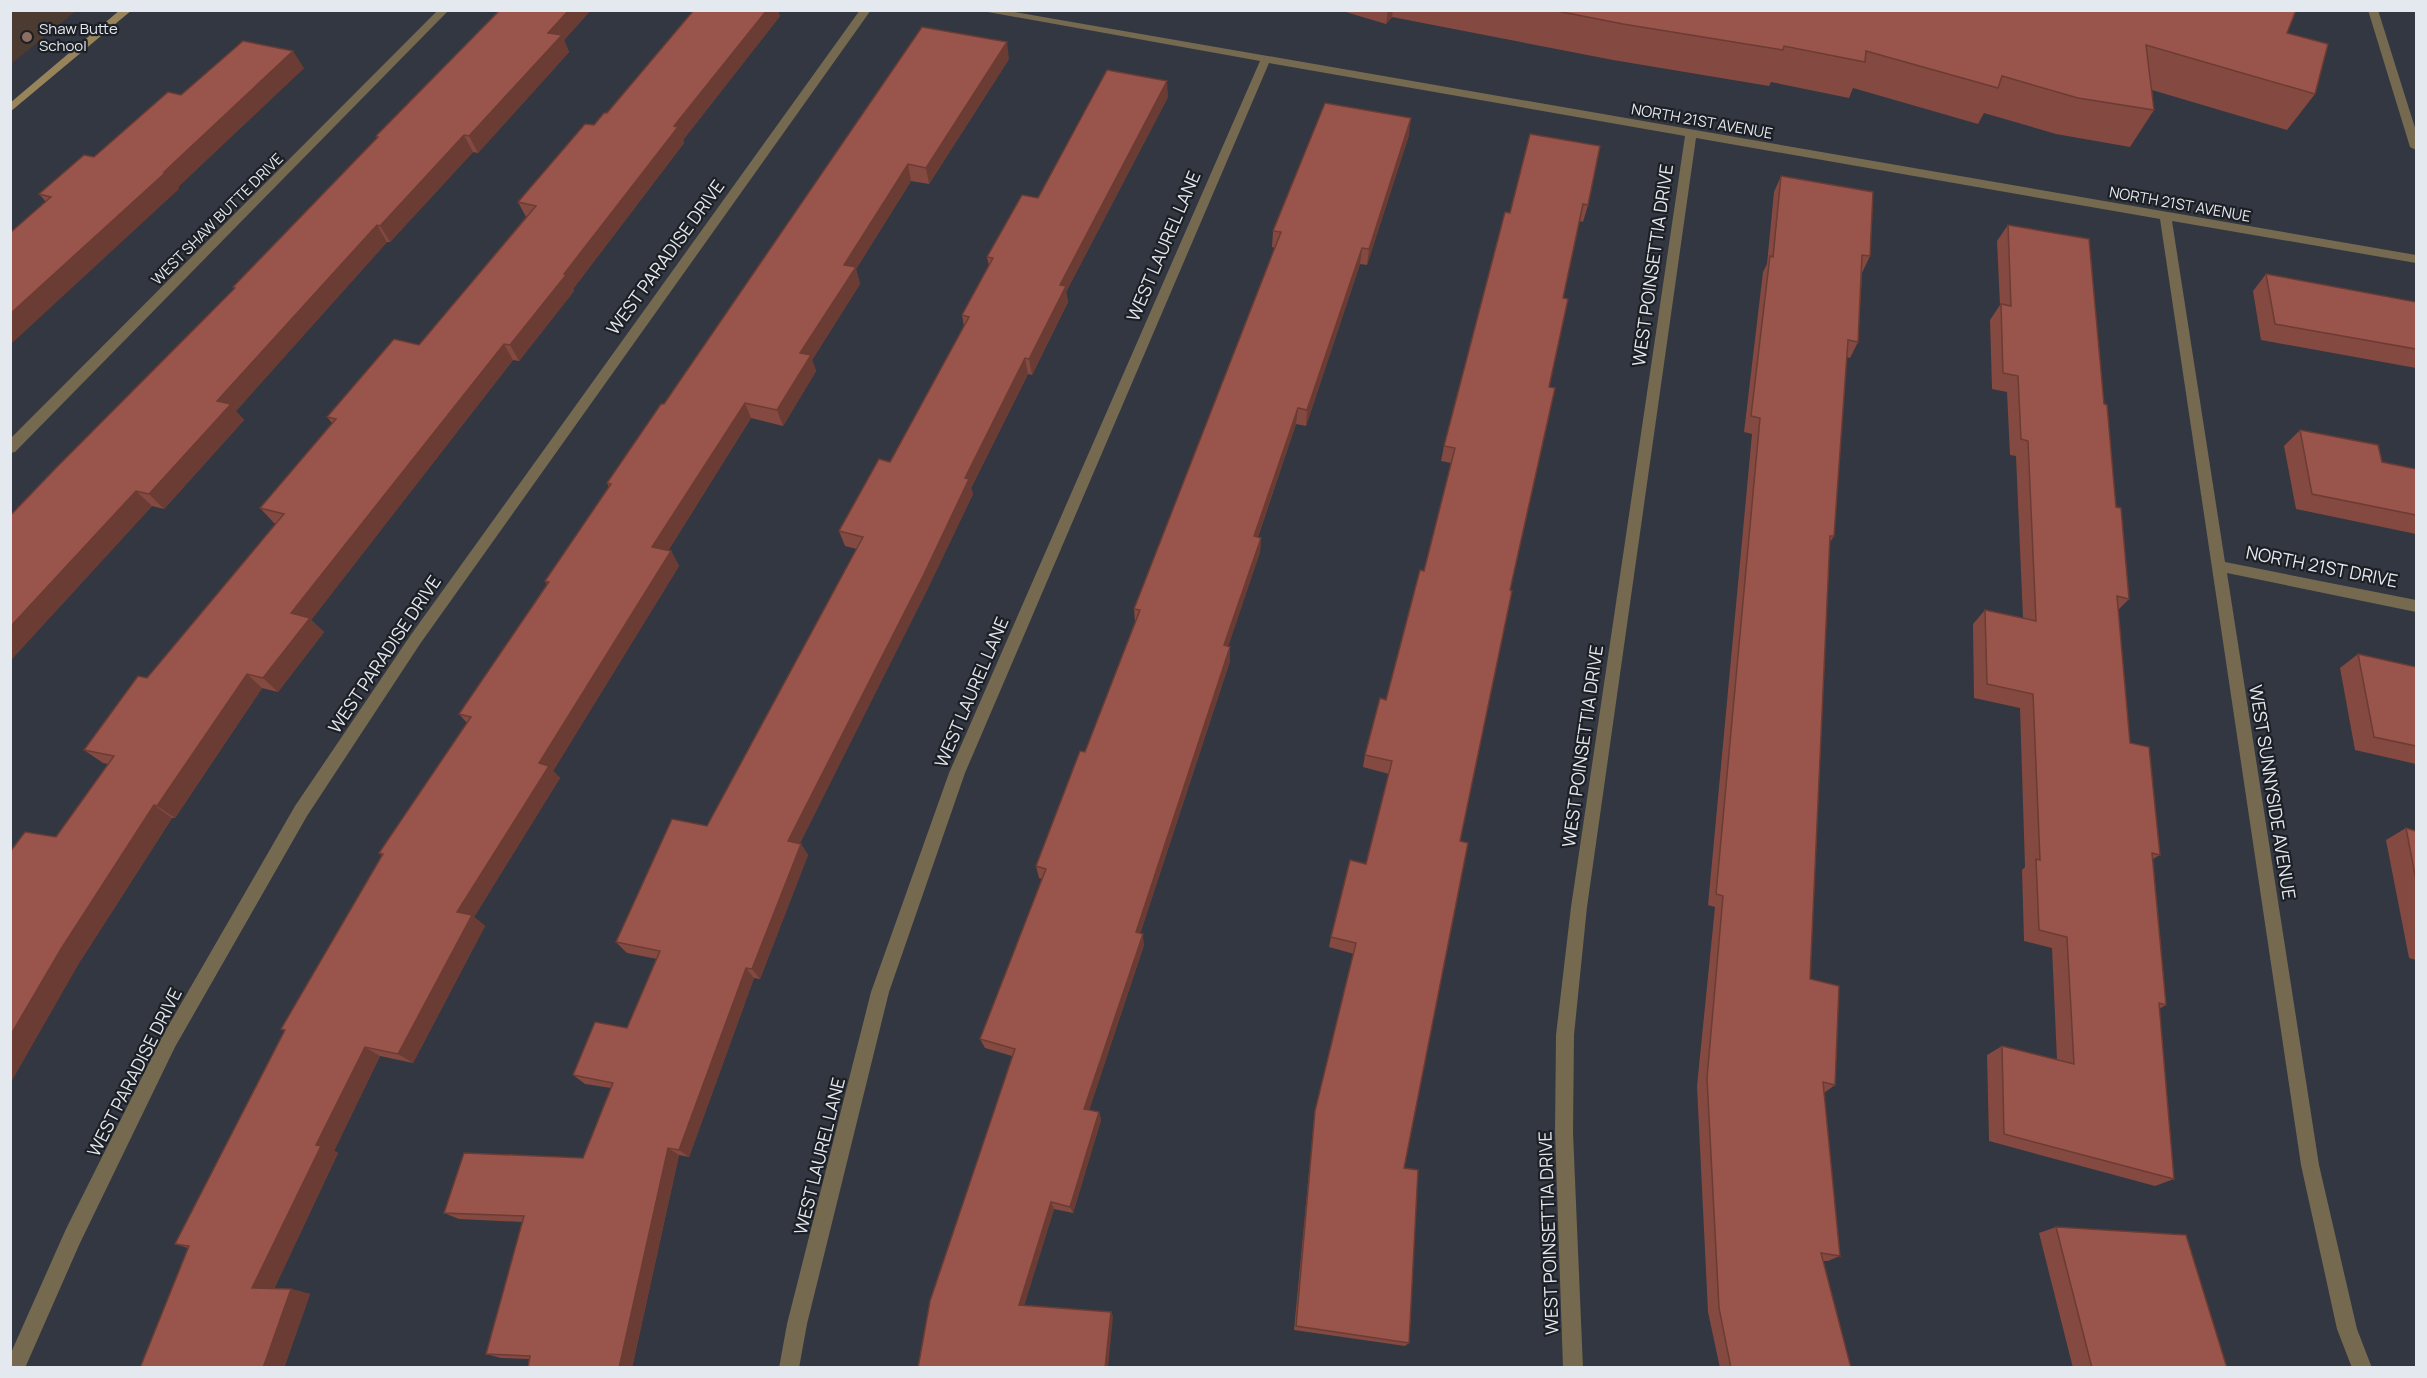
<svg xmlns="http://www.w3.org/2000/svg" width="2427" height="1378" font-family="Manrope,sans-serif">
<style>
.education{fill:#4c3b31}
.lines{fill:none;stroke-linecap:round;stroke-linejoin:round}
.street{fill:#75694f;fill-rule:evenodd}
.secondary{fill:#98845a;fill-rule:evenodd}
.wall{fill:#844940}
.shaded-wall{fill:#6b3c34}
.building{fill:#99554b;stroke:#6b3c34;stroke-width:1.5}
.education-dot{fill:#8d6e63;stroke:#1c1f24;stroke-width:2}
.labels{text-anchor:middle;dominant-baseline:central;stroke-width:4.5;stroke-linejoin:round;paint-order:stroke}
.far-poi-label{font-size:15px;fill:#e4e8ef;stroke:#1c1f24;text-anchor:start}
.far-street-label{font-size:15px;fill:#e4e8ef;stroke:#1c1f24}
.street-label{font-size:18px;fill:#e4e8ef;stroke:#1c1f24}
</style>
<rect width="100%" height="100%" fill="#323742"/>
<polygon class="education" points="11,10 76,10 76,11 11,64"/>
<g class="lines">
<g class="street">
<polygon points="438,10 449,10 15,452 10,453 10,439"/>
<polygon points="860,10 871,10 420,644 307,816 175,1047 80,1243 25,1368 10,1368 10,1355 66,1229 163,1035 295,806 410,636"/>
<polygon points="977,10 1003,10 2416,255 2416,263 2172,221 2225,562 2416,600 2416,612 2227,573 2319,1165 2357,1329 2372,1368 2352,1368 2337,1329 2301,1165 2160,219 1696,138 1587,907 1574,1035 1573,1132 1583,1368 1563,1368 1555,1132 1556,1035 1571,907 1685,136 1269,63 965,773 889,992 807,1324 799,1368 779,1368 787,1324 871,992 949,773 1260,61"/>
<polygon points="2368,10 2378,10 2416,131 2416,150 2410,147"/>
</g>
<polygon class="secondary" points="120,10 132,10 10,112 10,103"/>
</g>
<g class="wall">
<polygon points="500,10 591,10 564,40 569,52 478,153 473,152 390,242 387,242 236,411 244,420 164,509 152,506 10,661 10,516 234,289 233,287 377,138 376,136"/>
<polygon points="1339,10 2296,10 2287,33 2315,94 2287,130 2152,90 2154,110 2130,147 2056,134 1984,113 1978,124 1853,88 1849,98 1771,82 1769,86 1613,60 1392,17 1386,24"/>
<polygon points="780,16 683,140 684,143 573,289 574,291 519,361 513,360 311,620 324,632 278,692 262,688 175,818 172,818 81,960 56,837 108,764 103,763 84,750 147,678 276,524 274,523 260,508 332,423 327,417 419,345 526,217 518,202 607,113"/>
<polygon points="1009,59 929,184 911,181 856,269 860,284 812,360 816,371 783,426 751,418 668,551 671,551 679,566 553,771 560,778 474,917 485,926 413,1063 380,1056 334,1151 338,1153 274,1289 291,1289 310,1294 284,1368 188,1248 175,1244 284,1031 281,1029 382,856 379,853 467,723 459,714 547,584 545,581 609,487 607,483 664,404"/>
<polygon points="304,68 178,187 179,189 46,202 39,194 94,157 181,95"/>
<polygon points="1168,97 1066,292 1068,302 1032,375 1028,374 971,488 973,494 928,588 800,843 808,855 760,979 754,978 689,1157 679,1155 632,1368 528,1368 529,1359 501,1358 486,1354 523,1222 459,1219 444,1213 583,1158 611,1088 585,1084 573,1075 627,1028 657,959 627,953 616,942 707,826 857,549 845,546 839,531 890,462 964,327 962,315 989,266 987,257 1038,198"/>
<polygon points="1530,134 1588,205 1583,222 1579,221 1563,298 1549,387 1460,841 1404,1168 1409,1343 1405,1346 1294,1330 1314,1119 1354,954 1329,947 1331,937 1366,864 1389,774 1363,767 1365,755 1386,700 1424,571 1451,463 1441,461 1444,446 1510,213"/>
<polygon points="1409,135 1367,265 1360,264 1306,426 1296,424 1258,537 1261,538 1260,552 1228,646 1230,647 1230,661 1140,934 1144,945 1089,1110 1099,1112 1101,1120 1073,1213 1054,1209 1024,1305 1111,1312 1113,1317 918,1368 1012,1056 985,1048 980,1039 1042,879 1039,878 1036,866 1085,752 1135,622 1134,609 1275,248 1272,247 1273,231"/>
<polygon points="1781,176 1870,256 1862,273 1858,342 1850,358 1846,357 1834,536 1830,542 1810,979 1835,1085 1824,1093 1840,1256 1828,1261 1823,1261 1851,1368 1720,1368 1708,1312 1697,1086 1715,907 1708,905 1752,434 1744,432 1763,272 1767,264 1774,192"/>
<polygon points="2008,225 2104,404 2116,507 2129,599 2118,610 2130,743 2160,855 2153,859 2166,1005 2159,1009 2174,1179 2155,1186 1989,1141 1987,1055 2002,1046 2057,1060 2052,948 2024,941 2022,870 2025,867 2020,708 1974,698 1973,624 1985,610 2023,618 2016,456 2010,455 2007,392 1992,389 1990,320 2000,305 1997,241"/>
<polygon points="2266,274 2416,302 2416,368 2261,340 2253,291"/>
<polygon points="2300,430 2382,462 2416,469 2416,534 2296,509 2284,446"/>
<polygon points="2358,654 2416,667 2416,764 2355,750 2340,668"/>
<polygon points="2406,828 2416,831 2416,960 2409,958 2386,840"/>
<polygon points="2056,1227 2227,1368 2073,1368 2039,1233"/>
</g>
<g class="shaded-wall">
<polygon points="569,10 591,10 564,40 569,52 478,153 469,136 548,33"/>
<polygon points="767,10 778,10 780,16 683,140 684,143 573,289 574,291 519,361 510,345 674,126"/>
<polygon points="1388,10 1393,10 1392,17 1386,24"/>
<polygon points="1007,42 1009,59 929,184 926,168"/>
<polygon points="293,51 304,68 178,187 179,189 10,345 10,314"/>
<polygon points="1167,81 1168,97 1066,292 1068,302 1032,375 1029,359 1060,285"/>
<polygon points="1411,118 1409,135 1367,265 1369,249"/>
<polygon points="464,135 473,152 390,242 380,226"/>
<polygon points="908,164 911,181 856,269 860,284 812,360 816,371 783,426 777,410 800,353 844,265"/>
<polygon points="377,225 387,242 236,411 244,420 164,509 149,494 217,401"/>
<polygon points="1362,248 1360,264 1306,426 1307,410"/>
<polygon points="504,344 513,360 311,620 324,632 278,692 263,678 291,613"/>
<polygon points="1025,358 1028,374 971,488 973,494 928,588 795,853 788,841 965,478"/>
<polygon points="745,403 751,418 661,562 652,547"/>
<polygon points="1298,408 1296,424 1253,551 1254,536"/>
<polygon points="136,491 152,506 10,661 10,627"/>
<polygon points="1261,538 1260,552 1224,659 1224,645"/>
<polygon points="671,551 679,566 553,771 560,778 474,917 485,926 413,1063 398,1054 457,912 539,763"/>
<polygon points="1230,647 1230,661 1137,943 1136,932"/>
<polygon points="247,674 262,688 175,818 157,806"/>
<polygon points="154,805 172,818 81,960 10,1084 10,1036 61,949"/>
<polygon points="801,844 808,855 760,979 752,969"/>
<polygon points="1143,934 1144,945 1087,1117 1084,1109"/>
<polygon points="746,968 754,978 689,1157 679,1150"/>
<polygon points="365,1047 380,1056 334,1151 338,1153 272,1293 252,1288 316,1145"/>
<polygon points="1099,1112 1101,1120 1073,1213 1070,1207"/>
<polygon points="668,1148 679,1155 632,1368 619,1368"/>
<polygon points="1051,1202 1054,1209 1023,1310 1019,1305"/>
<polygon points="291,1289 310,1294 284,1368 263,1368"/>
<polygon points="1111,1312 1113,1317 1108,1368 1105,1368"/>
</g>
<g class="building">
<polygon points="500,10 569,10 548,33 562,35 469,136 464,135 380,226 377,225 217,401 231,404 149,494 136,491 10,627 10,516 54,470 235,288 233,287 378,137 376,136"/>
<polygon points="694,10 767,10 674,126 678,127 564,274 566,275 510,345 504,344 291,613 310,618 263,678 247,674 157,806 154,805 61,949 10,1036 10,852 25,832 56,837 114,756 84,750 138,676 147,678 284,514 260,508 336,419 327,417 394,339 419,345 536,206 518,202 585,124 594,125 604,113 607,113"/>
<polygon points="1552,10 2296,10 2287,33 2328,44 2315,94 2146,45 2154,110 2078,98 2002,76 1998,88 1866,51 1865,62 1784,46 1783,50 1623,24"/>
<polygon points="922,27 1007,42 926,168 908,164 844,265 856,267 800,353 811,355 777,410 745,403 652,547 671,551 539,763 549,766 457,912 472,915 398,1054 365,1047 316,1145 321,1146 252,1288 291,1289 263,1368 140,1368 189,1246 175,1244 285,1030 281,1029 383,854 379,853 471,717 459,714 549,582 545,581 611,484 607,483 661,404 664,404"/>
<polygon points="243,41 293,51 164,172 166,172 10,314 10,233 51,197 39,194 84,155 94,157 168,92 181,95"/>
<polygon points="1107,70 1167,81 1060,285 1066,286 1029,359 1025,358 965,478 969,479 924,574 788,841 801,844 752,969 746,968 679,1150 668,1148 619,1368 528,1368 530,1356 486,1354 524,1216 444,1213 464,1153 583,1158 613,1083 573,1075 595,1022 627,1028 660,951 616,942 672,819 707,826 863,537 839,531 879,459 890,462 969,317 962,315 993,258 987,257 1022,195 1038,198"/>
<polygon points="1325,103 1411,118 1369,249 1362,248 1307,410 1298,408 1254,536 1261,538 1224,645 1230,647 1136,932 1143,934 1084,1109 1099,1112 1070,1207 1051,1202 1019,1305 1111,1312 1105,1368 918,1368 930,1301 1015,1049 980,1039 1046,869 1036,866 1080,751 1085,752 1140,610 1134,609 1281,232 1273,231"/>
<polygon points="1530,134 1600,146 1588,205 1583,204 1563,298 1568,299 1549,387 1555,388 1510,590 1512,591 1460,841 1468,843 1404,1168 1418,1170 1409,1343 1296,1326 1315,1111 1356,943 1331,937 1350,860 1366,864 1392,761 1365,755 1380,698 1386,700 1420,570 1424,571 1455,448 1444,446 1505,212 1510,213"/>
<polygon points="1781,176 1873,192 1870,256 1862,255 1858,342 1848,340 1834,536 1830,536 1810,979 1839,986 1835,1085 1823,1082 1840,1256 1821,1253 1851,1368 1731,1368 1719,1308 1707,1078 1723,896 1716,894 1760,418 1751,416 1770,256 1773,257"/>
<polygon points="2008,225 2089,239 2104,404 2107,405 2116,507 2121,508 2129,599 2117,596 2130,743 2149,747 2160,855 2152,853 2166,1005 2159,1003 2174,1179 2004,1134 2002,1046 2074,1064 2067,937 2039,930 2036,859 2040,860 2033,694 1987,684 1985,610 2036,621 2028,441 2021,439 2018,376 2003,373 2001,304 2011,306"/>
<polygon points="2266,274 2416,302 2416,349 2275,324"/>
<polygon points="2300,430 2378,445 2382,462 2416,469 2416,515 2312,494"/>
<polygon points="2358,654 2416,667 2416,746 2374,737"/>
<polygon points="2406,828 2416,831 2416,880"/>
<polygon points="2056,1227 2186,1235 2227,1368 2092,1368"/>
</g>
<circle class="education-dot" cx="27" cy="37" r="6"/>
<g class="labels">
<g class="far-poi-label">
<text x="39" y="28">Shaw Butte<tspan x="39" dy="17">School</tspan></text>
</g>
<g class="far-street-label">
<text transform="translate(1702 121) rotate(10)">NORTH 21ST AVENUE</text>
<text transform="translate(2180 204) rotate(10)">NORTH 21ST AVENUE</text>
<text transform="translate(217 219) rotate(-45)">WEST SHAW BUTTE DRIVE</text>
</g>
<g class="street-label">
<text transform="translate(1163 246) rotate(-67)">WEST LAUREL LANE</text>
<text transform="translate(665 257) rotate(-54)">WEST PARADISE DRIVE</text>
<text transform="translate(1652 265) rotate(-82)">WEST POINSETTIA DRIVE</text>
<text transform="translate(2322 566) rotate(11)">NORTH 21ST DRIVE</text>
<text transform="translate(384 654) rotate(-56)">WEST PARADISE DRIVE</text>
<text transform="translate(971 692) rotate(-67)">WEST LAUREL LANE</text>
<text transform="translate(1582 746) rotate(-82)">WEST POINSETTIA DRIVE</text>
<text transform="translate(2273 792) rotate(81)">WEST SUNNYSIDE AVENUE</text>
<text transform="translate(134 1072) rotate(-63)">WEST PARADISE DRIVE</text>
<text transform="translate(819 1156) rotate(-76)">WEST LAUREL LANE</text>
<text transform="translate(1548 1233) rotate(-92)">WEST POINSETTIA DRIVE</text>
</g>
</g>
<rect width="2427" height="1378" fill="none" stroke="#e4e8ef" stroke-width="24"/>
</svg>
